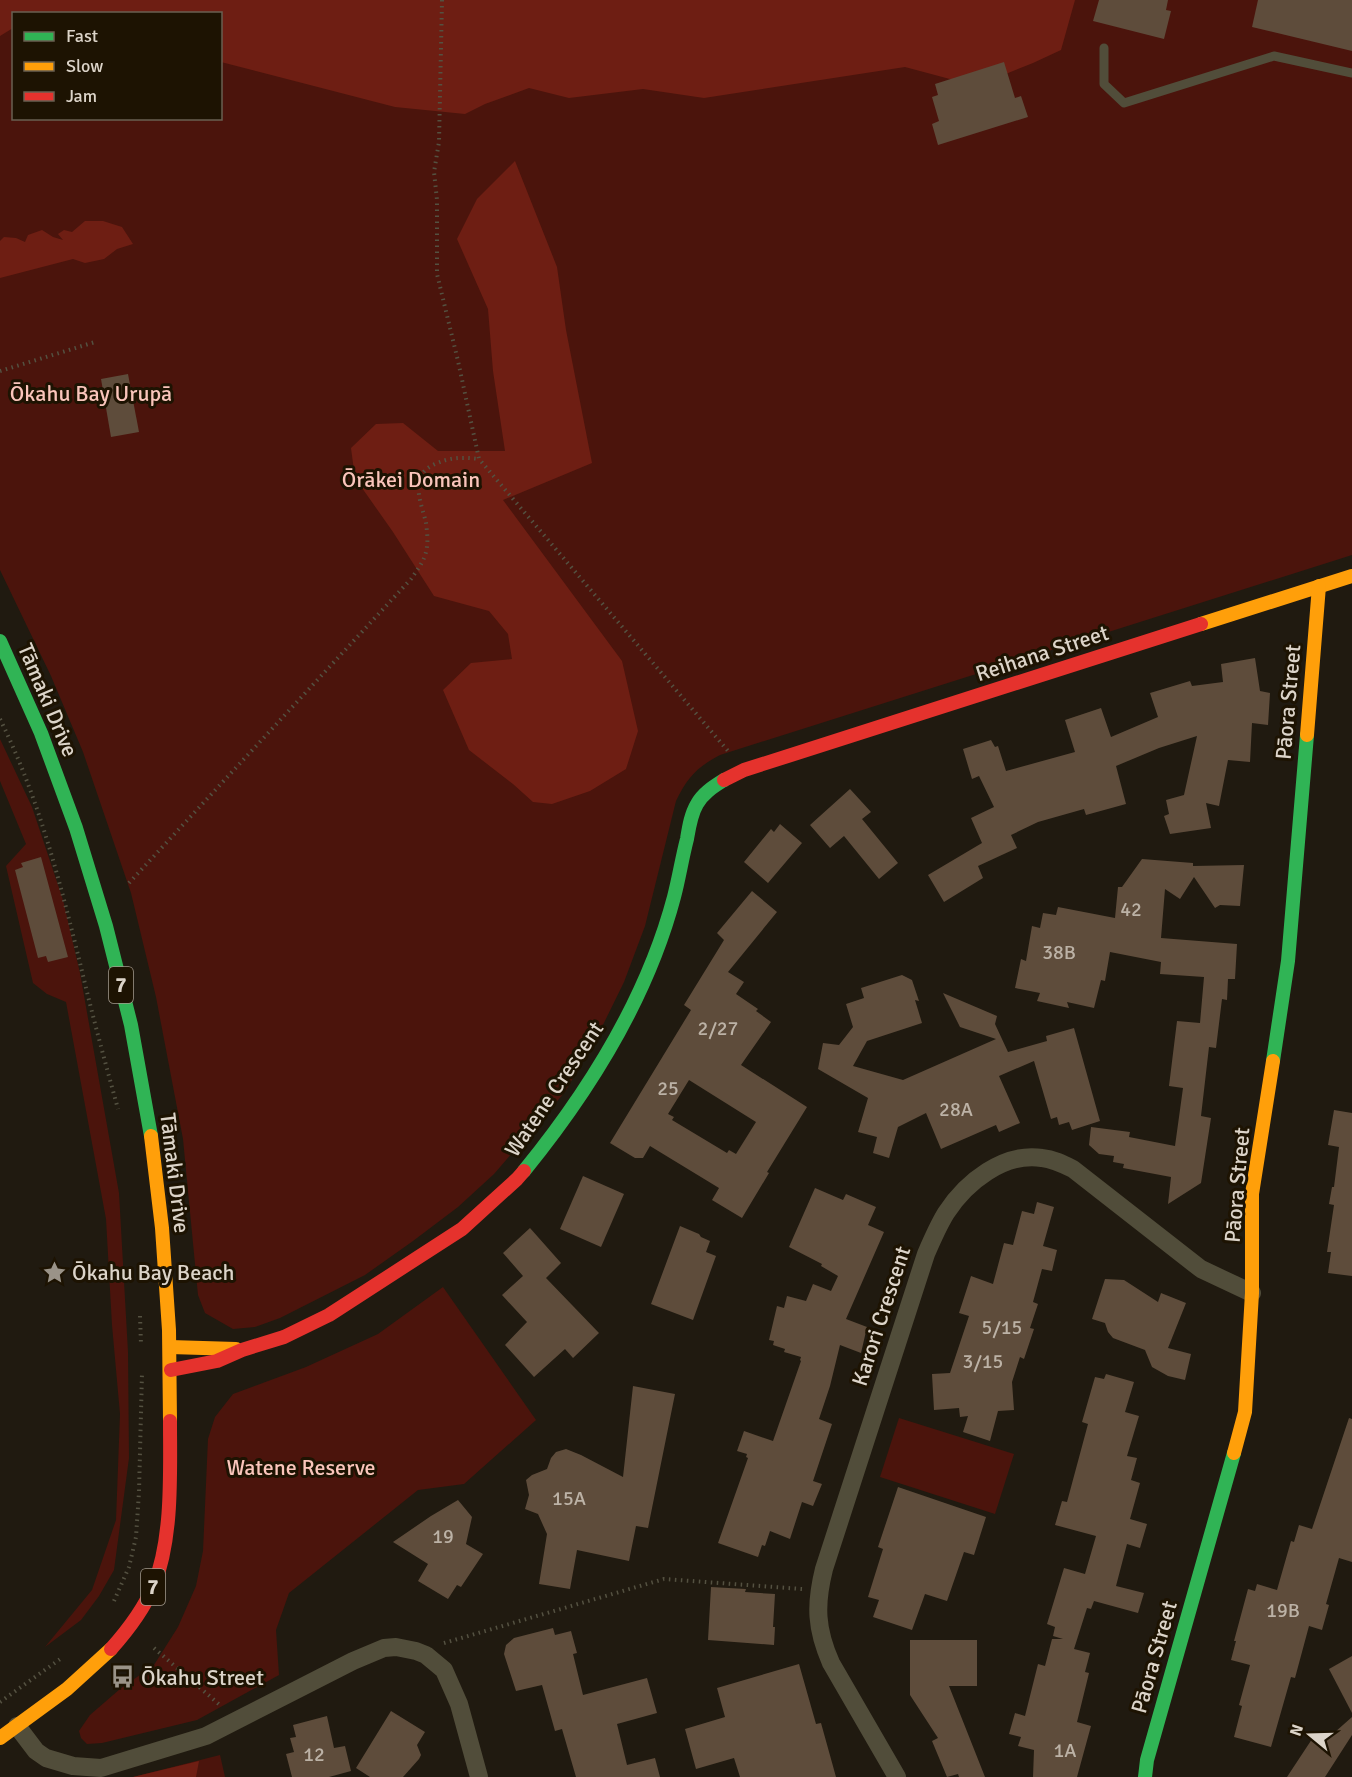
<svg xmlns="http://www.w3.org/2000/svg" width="1352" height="1777" font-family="Signika,sans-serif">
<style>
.green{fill:#4b140c;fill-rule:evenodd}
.forest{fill:#6e1e13}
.building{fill:#5e4c3b;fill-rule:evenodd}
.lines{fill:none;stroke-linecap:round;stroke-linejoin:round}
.path{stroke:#545141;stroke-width:4;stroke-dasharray:1.5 4.5;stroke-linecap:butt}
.lane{stroke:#514d3a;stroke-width:9}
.street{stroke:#514d3a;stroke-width:18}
.fast{stroke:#30b455;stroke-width:14}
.slow{stroke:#ff9f0a;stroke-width:14}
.jam{stroke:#e5322d;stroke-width:14}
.labels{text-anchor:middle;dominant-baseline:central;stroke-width:6;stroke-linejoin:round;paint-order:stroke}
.number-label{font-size:20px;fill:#bcb2a6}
.shield{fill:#1d1302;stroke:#a39a8d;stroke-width:1.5}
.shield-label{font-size:21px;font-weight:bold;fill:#dcd4c9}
.park-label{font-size:22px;fill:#fac5bb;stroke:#1d1302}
.street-label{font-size:22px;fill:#dcd4c9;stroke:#1d1302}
.poi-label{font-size:22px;fill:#dcd4c9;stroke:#1d1302;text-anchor:start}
</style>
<rect width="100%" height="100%" fill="#201a10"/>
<g class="green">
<path d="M0,0H1352V555L720,755C697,767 687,778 676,801L645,926L624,982L600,1031L565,1092L494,1174L458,1207L413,1241L365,1275L280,1318L255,1327L233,1329L205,1313L198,1295L183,1139L156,997L131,893L83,752L51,676L0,570ZM14,14H220V118H14Z"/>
<polygon points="0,739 32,807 63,900 80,973 119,1193 128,1352 129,1458 114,1570 99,1596 81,1620 45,1647 92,1590 116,1520 120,1414 112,1325 106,1219 66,1002 47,994 33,983 6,866 26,844 0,781"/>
<polygon points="443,1287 536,1420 464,1484 418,1490 289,1593 276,1630 279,1675 197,1720 102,1743 87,1744 81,1738 79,1731 90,1715 120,1689 154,1665 178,1627 196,1586 203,1551 208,1439 215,1417 233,1394 306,1367 378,1334"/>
<polygon points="899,1418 1014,1454 995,1514 880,1477"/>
<polygon points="220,1755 225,1777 133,1777"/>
</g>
<g class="forest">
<polygon points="0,0 1075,0 1061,50 1033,63 976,86 905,67 704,98 643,89 569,98 529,88 485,104 465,114 395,107 221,62 220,14 58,14 44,12 41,13 14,14 13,28 0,36"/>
<polygon points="515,161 557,267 566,330 592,463 503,500 622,661 638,731 626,769 590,791 552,804 533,802 513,784 469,750 443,690 471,663 512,659 508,634 489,611 434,596 393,532 355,478 351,448 376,424 403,423 438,451 505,451 493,371 488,309 457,239 477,199"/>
<polygon points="85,221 103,221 122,227 133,244 117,249 104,259 85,263 73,259 0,278 0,241 4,237 16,238 25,242 28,235 42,230 53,237 63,240 58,234 64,230 72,232"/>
<polygon points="199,1761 196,1777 133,1777"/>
</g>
<g class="building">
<polygon points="1099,0 1168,0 1166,10 1171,11 1164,39 1093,21"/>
<polygon points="1258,0 1352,0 1352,51 1252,27"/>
<polygon points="1004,62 1015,98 1021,96 1028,117 938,145 932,124 939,121 932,97 938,95 935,84"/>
<polygon points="128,374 139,432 111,437 101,379"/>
<polygon points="1255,658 1260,691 1270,693 1268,725 1252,723 1250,762 1228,760 1219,806 1206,803 1211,828 1170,834 1164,816 1169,814 1166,800 1184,795 1197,736 1159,748 1116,766 1126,804 1086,815 1084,809 1038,822 1011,835 1017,848 978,866 983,878 944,902 928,875 982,843 971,818 994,807 979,776 972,779 963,749 991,740 995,747 998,746 1006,771 1075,752 1065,720 1101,708 1111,737 1158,717 1150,693 1190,681 1192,686 1223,682 1221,664"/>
<polygon points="850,789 871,812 862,819 898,863 879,879 844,836 830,848 810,825"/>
<polygon points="780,824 802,843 768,883 744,862 771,829 774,832"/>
<polygon points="41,857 68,957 48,962 46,956 38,958 15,870 23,867 21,863"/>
<polygon points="1142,859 1193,863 1193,866 1244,865 1240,906 1220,905 1215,908 1194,877 1180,899 1165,889 1161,938 1237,944 1235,979 1228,979 1227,1000 1222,999 1216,1048 1209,1047 1201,1116 1211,1118 1201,1183 1168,1204 1171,1177 1123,1168 1124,1164 1113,1162 1114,1156 1099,1154 1089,1145 1091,1127 1130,1132 1129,1137 1175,1146 1183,1088 1169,1086 1177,1021 1200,1023 1204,977 1160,974 1161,962 1110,952 1105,981 1101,980 1094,1008 1067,1002 1069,1008 1037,1001 1040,993 1015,988 1021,959 1026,961 1032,926 1040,928 1043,913 1056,915 1058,907 1115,918 1118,887 1122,887"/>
<path d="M752,891L777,912L728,972L744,982L736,994L758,1009L756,1011L771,1022L741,1065L807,1107L767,1172L769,1173L742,1218L712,1200L719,1188L650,1146L643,1158H635L610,1143L691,1010L684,1005L724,940L717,933ZM689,1080L756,1122L736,1154L729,1150L727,1153L672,1120L674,1117L668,1114Z"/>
<polygon points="902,975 912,980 919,1001 915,1000 922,1023 867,1041 853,1066 903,1080 996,1039 960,1027 943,993 997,1016 995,1024 1008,1052 1047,1041 1046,1036 1074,1028 1100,1121 1072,1130 1069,1122 1059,1125 1057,1117 1051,1119 1034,1061 999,1076 1020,1123 999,1132 996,1125 941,1149 926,1113 898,1127 889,1158 873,1153 877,1137 858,1132 868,1098 818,1069 823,1043 839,1045 853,1027 846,1004 864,998 861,988"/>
<polygon points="1334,1110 1352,1113 1352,1276 1328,1273 1331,1252 1327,1252 1334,1205 1329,1204 1332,1187 1334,1187 1339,1147 1328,1145"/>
<polygon points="583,1176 624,1194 601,1247 560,1229"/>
<polygon points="815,1188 843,1200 846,1194 876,1207 868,1225 884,1232 846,1319 867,1327 861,1353 840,1345 830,1386 819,1419 832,1424 813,1481 822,1484 813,1506 802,1502 790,1539 770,1531 765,1546 762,1545 758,1557 718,1543 748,1458 746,1457 747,1454 737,1451 744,1431 773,1441 801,1361 800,1360 801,1357 784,1352 785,1349 773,1345 774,1341 769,1340 777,1306 784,1308 787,1296 806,1301 813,1284 831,1291 838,1276 821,1266 822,1264 789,1247"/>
<polygon points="1037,1202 1054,1207 1043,1246 1057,1250 1052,1271 1042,1269 1033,1302 1038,1304 1030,1328 1034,1329 1024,1359 1020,1357 1012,1382 1014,1410 998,1411 990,1441 963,1432 968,1416 960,1417 959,1408 934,1410 932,1374 950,1373 969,1316 959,1313 971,1276 993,1284 1004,1243 1013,1245 1022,1211 1034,1214"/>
<polygon points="680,1226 699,1234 701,1237 710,1241 706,1252 716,1256 693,1320 651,1304"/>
<polygon points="530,1228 561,1263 546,1278 599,1333 573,1358 565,1349 534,1377 505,1345 527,1322 502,1295 523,1276 503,1253"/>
<polygon points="1105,1279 1124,1280 1158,1302 1161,1293 1186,1303 1168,1348 1191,1354 1185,1380 1168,1376 1152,1367 1145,1350 1113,1338 1108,1332 1105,1323 1092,1319"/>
<polygon points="1106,1374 1134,1382 1125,1412 1139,1416 1127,1456 1137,1458 1131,1480 1140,1483 1130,1519 1147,1524 1140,1548 1127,1544 1116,1586 1144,1593 1138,1613 1094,1601 1091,1609 1087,1608 1074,1649 1090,1653 1085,1672 1089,1673 1077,1722 1091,1726 1077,1777 1033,1777 1034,1750 1018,1746 1021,1737 1009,1734 1015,1713 1025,1716 1038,1664 1045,1666 1052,1639 1063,1639 1053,1636 1055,1627 1047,1624 1064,1568 1085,1574 1096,1536 1055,1525 1062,1501 1067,1502 1088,1424 1082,1422 1095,1377 1104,1379"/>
<polygon points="633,1386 675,1394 648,1528 636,1526 629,1561 577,1550 570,1589 539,1584 547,1534 538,1514 525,1509 529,1495 526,1480 532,1475 547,1469 551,1458 556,1452 566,1449 581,1455 623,1477"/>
<polygon points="1349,1418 1352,1419 1352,1562 1339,1558 1326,1604 1329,1605 1322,1630 1309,1626 1295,1678 1291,1677 1271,1747 1234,1737 1242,1706 1239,1705 1250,1665 1231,1660 1236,1641 1234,1641 1248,1589 1255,1591 1257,1584 1277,1590 1291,1541 1294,1542 1299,1525 1312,1529"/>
<polygon points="898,1487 986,1517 974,1555 964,1552 947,1601 925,1594 912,1630 873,1617 879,1600 868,1597 883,1549 878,1547"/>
<polygon points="458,1500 472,1517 466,1544 483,1554 461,1587 457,1585 448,1599 418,1581 428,1564 393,1542 431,1516"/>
<polygon points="711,1587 746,1589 745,1592 775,1594 773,1627 775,1627 774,1645 708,1640"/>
<polygon points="553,1628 555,1635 571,1631 577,1653 573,1654 583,1695 647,1678 657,1713 617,1724 627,1765 655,1758 660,1777 576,1777 562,1729 555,1731 542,1685 516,1691 504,1654 506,1645 514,1638"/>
<polygon points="910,1640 977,1640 977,1686 949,1686 985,1777 959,1777 958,1774 947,1777 932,1741 938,1738 910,1695"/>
<polygon points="1352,1656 1352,1713 1329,1669"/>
<polygon points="799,1664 816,1724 821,1723 836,1777 740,1777 734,1758 696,1769 685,1729 725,1717 717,1688"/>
<polygon points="391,1711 425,1732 417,1745 421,1755 419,1759 403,1777 370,1777 356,1768"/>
<polygon points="327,1716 334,1748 345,1746 351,1771 329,1777 292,1777 286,1754 294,1752 290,1738 296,1737 293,1725"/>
<polygon points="1352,1717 1352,1735 1325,1777 1287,1777 1316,1733 1326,1740"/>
</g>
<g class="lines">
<g class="path">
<polyline points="442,0 439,142 434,172 437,200 437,274 458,361 479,459 728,751"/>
<polyline points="0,371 95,342"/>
<path d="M0,719C39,798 60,882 81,967C92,1014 105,1062 118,1109"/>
<path d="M129,883L411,579C418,569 426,559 427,546C428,539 427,531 426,523C422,504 408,477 433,465C449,457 462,457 479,459"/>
<polyline points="140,1316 141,1344"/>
<polyline points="114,1601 129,1567 136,1537 139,1492 142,1373"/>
<polyline points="444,1643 664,1579 802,1589"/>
<polyline points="154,1648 221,1706"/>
<polyline points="0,1702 63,1657"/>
</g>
<polyline class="lane" points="1104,48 1104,84 1124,103 1274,56 1352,73"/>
<g class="street">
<polyline points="17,1726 36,1751 46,1758 73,1766 101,1768 206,1736 353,1661 384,1648 396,1647 416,1651 426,1655 444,1670 459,1704 479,1777"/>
<path d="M897,1777L831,1663C816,1629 815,1605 824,1569L926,1254C932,1240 938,1226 946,1213C966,1182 1004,1152 1042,1158C1053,1159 1063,1164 1073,1169L1201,1269L1252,1293"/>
</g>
<g class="fast">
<polyline points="0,641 41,733 76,828 106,926 131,1025 151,1136"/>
<polyline points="1273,1061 1288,961 1307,735"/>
<path d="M524,1171C590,1090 647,999 674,897C679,878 682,858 687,839C689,827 691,814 697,804C703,793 713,787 724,780"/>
<polyline points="1145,1777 1147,1760 1234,1453"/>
</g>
<g class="slow">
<polyline points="1201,624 1352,576"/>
<polyline points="1307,735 1319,586"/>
<polyline points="151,1136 162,1228 169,1330 170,1421"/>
<polyline points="170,1347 236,1349"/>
<polyline points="1234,1453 1245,1412 1252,1293 1252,1194 1273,1061"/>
<polyline points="0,1738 67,1689 111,1649"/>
</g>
<g class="jam">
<polyline points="724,780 744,770 1201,624"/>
<polyline points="171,1370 217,1361 242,1350 284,1337 329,1315 462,1229 517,1179 524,1171"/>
<path d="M111,1649C128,1630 144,1609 154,1585C173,1537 170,1472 170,1421"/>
</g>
</g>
<defs>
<symbol id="sight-bare" viewBox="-9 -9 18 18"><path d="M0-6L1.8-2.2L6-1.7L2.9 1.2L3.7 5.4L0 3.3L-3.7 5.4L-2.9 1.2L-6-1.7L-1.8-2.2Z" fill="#9a9388" stroke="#1d1302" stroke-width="2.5" paint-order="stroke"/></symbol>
<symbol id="bus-bare" viewBox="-9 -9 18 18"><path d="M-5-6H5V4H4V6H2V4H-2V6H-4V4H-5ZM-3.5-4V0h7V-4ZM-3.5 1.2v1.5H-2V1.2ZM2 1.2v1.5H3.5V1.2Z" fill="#9a9388" stroke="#1d1302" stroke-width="2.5" paint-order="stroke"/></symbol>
</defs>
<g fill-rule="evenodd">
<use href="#sight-bare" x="38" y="1256" width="33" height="33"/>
<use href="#bus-bare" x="106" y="1660" width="33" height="33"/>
</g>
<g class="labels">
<g class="number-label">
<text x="1131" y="909">42</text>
<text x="1059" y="952">38B</text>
<text x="718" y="1028">2/27</text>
<text x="668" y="1088">25</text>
<text x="956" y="1109">28A</text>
<text x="1002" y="1327">5/15</text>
<text x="983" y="1361">3/15</text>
<text x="569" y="1498">15A</text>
<text x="443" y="1536">19</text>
<text x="1283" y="1610">19B</text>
<text x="1065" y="1750">1A</text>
<text x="314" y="1754">12</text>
</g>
<g class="shield">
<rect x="109" y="967" width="24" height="36" rx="4.5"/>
<rect x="141" y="1569" width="24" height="36" rx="4.5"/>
</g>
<g class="shield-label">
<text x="121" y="985">7</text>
<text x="153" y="1587">7</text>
</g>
<g class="park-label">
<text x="91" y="393">Ōkahu Bay Urupā</text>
<text x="411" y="479">Ōrākei Domain</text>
<text x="301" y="1467">Watene Reserve</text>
</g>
<g class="street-label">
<text transform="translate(1042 653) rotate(-18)">Reihana Street</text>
<text transform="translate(48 700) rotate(67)">Tāmaki Drive</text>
<text transform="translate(1288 702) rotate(-85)">Pāora Street</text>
<text transform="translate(554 1089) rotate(-56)">Watene Crescent</text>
<text transform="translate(175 1173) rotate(83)">Tāmaki Drive</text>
<text transform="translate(1237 1185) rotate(-85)">Pāora Street</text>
<text transform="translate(881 1316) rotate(-72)">Karori Crescent</text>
<text transform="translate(1154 1657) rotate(-74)">Pāora Street</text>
</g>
<g class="poi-label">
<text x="72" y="1272">Ōkahu Bay Beach</text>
<text x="141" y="1677">Ōkahu Street</text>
</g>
</g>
<rect x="12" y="12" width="210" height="108" fill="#1d1302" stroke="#696052" stroke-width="1.5"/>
<rect x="24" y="32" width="30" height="9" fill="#30b455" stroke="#696052" stroke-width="1.5"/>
<text x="66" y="42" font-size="18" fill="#dcd4c9">Fast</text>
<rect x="24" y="62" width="30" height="9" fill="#ff9f0a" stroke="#696052" stroke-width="1.5"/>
<text x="66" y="72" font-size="18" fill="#dcd4c9">Slow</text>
<rect x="24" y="92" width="30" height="9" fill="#e5322d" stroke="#696052" stroke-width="1.5"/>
<text x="66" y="102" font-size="18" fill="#dcd4c9">Jam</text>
<g transform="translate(1310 1735) rotate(289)" stroke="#1d1302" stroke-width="4.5" paint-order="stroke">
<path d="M0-4.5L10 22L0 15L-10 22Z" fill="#dcd4c9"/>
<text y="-9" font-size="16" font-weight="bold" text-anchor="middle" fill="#dcd4c9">N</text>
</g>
</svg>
